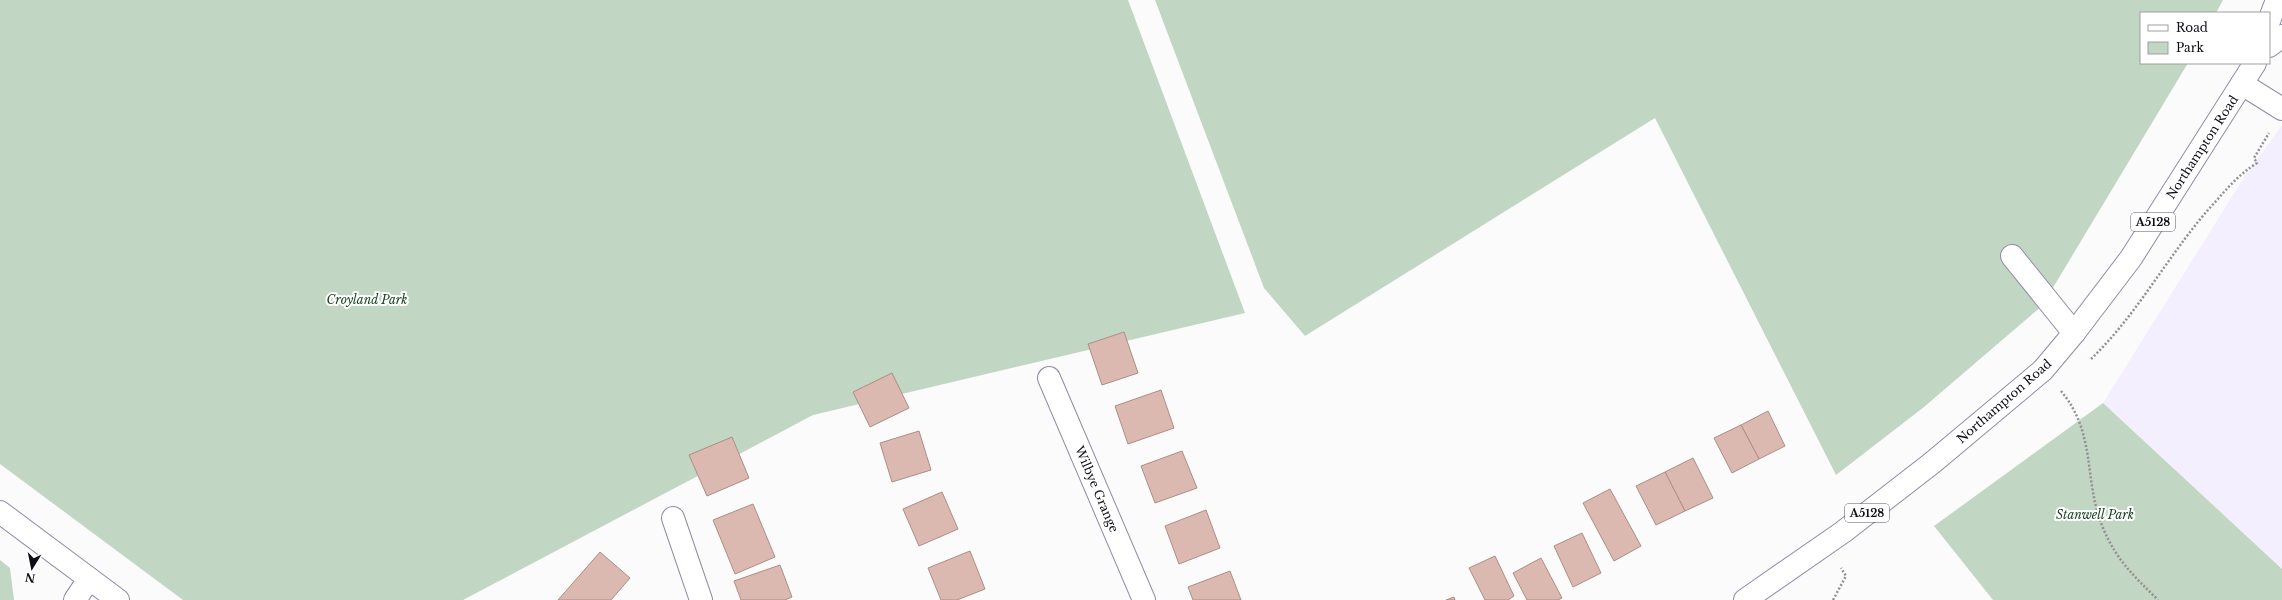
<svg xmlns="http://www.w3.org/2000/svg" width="2282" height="600" font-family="'Libre Baskerville',serif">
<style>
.built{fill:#f4effe}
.green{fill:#c1d7c3}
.building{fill:#dcb9b0;stroke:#ad8d85}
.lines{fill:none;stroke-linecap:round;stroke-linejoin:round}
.minor-casing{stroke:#928aa5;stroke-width:24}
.major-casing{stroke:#928aa5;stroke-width:24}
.path{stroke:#918f93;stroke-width:2.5;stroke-dasharray:2 2;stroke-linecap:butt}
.minor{stroke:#fff;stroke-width:22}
.major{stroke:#fff;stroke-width:22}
.labels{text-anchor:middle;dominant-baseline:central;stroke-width:4;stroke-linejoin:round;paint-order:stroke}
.shield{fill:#fff;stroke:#58565c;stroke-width:1}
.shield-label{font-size:11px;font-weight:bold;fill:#100d16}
.street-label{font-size:12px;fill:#100d16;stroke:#fff}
.park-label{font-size:12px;font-style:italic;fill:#1a4322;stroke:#fff}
</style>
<rect width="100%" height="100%" fill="#fbfbfb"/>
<polygon class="built" points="2282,125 2282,569 2103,403 2243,179"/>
<g class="green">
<polygon points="0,0 1128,0 1245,313 813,415 463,600 183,600 0,464"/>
<polygon points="1155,0 2223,0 2216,13 2141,13 2141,63 2188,63 2042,306 1924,407 1836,475 1655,118 1305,336 1264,288"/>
<polygon points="2103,403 2282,569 2282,600 1993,600 1934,526"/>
<polygon points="0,560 10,568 14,600 0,600"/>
</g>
<g class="building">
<polygon points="1124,332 1138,373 1102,385 1088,344"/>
<polygon points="892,373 909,408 870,427 853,392"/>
<polygon points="1161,390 1174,428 1128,444 1115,406"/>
<polygon points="1768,411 1785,446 1759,459 1741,425"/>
<polygon points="1741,425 1759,459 1732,473 1714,438"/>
<polygon points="919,431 931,470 892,482 880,443"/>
<polygon points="732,437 749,478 707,496 689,455"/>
<polygon points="1182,451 1197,488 1155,503 1141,466"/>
<polygon points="1693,458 1713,498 1685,511 1665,472"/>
<polygon points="1665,472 1685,511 1656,525 1636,486"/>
<polygon points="1610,489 1641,546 1614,561 1583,503"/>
<polygon points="942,492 958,529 919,546 903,509"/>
<polygon points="753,504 775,557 735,574 713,520"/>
<polygon points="1206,510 1220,548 1179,564 1165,526"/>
<polygon points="1582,533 1601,573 1573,587 1554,546"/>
<polygon points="970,551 985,589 957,600 941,600 928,568"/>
<polygon points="600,552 630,578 611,600 558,600"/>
<polygon points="1495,556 1514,596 1508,600 1485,600 1469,568"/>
<polygon points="1541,558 1562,598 1558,600 1527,600 1513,573"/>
<polygon points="780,565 792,597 785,600 741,600 734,581"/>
<polygon points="1230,571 1241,600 1193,600 1188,587"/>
<polygon points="1454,597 1455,600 1446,600"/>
</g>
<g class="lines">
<defs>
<g id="minor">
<polyline points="2242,84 2282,109"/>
<polyline points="2012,256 2074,333"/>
<polyline points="1049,378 1144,600"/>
<polyline points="0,512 118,600"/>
<polyline points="673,518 701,600"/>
<polyline points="75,600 89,579"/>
</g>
<g id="major">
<polyline points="2269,21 2277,0"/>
<polyline points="2269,46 2282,36"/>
<polyline points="1745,600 1843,532 1932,463 2043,370 2074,333 2131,258 2255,63"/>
</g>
</defs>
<use href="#minor" class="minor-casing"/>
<use href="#major" class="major-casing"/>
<g class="path">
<path d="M2091,359C2140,312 2171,249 2217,200C2229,186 2241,173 2257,163L2254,158L2269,133"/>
<path d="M2061,391C2097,434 2083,480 2103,528C2117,561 2134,576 2158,600"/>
<polyline points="1833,600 1846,576 1841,568"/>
</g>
<use href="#minor" class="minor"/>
<use href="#major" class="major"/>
</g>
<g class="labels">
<g class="shield">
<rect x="2131" y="213" width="44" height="18" rx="3"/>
<rect x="1845" y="504" width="44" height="18" rx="3"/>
</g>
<g class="shield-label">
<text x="2153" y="222">A5128</text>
<text x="1867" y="513">A5128</text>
</g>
<g class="street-label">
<text transform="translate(2202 147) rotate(-57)">Northampton Road</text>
<text transform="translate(2004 401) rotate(-41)">Northampton Road</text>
<text transform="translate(1097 489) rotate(67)">Wilbye Grange</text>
</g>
<g class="park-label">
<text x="367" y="299">Croyland Park</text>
<text x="2095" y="514">Stanwell Park</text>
</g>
</g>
<rect x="2140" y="12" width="130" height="52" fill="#ffffff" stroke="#9f9ea2"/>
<rect x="2148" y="25" width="20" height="6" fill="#ffffff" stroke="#9f9ea2"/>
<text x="2176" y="32" font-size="12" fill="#100d16">Road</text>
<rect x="2148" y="42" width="20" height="12" fill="#c1d7c3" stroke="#9f9ea2"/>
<text x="2176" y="52" font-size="12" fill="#100d16">Park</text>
<g transform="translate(32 568) rotate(190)" stroke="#ffffff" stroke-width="3" paint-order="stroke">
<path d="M0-3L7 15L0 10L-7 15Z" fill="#100d16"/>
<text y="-6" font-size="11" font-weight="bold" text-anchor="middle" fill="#100d16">N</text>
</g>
</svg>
